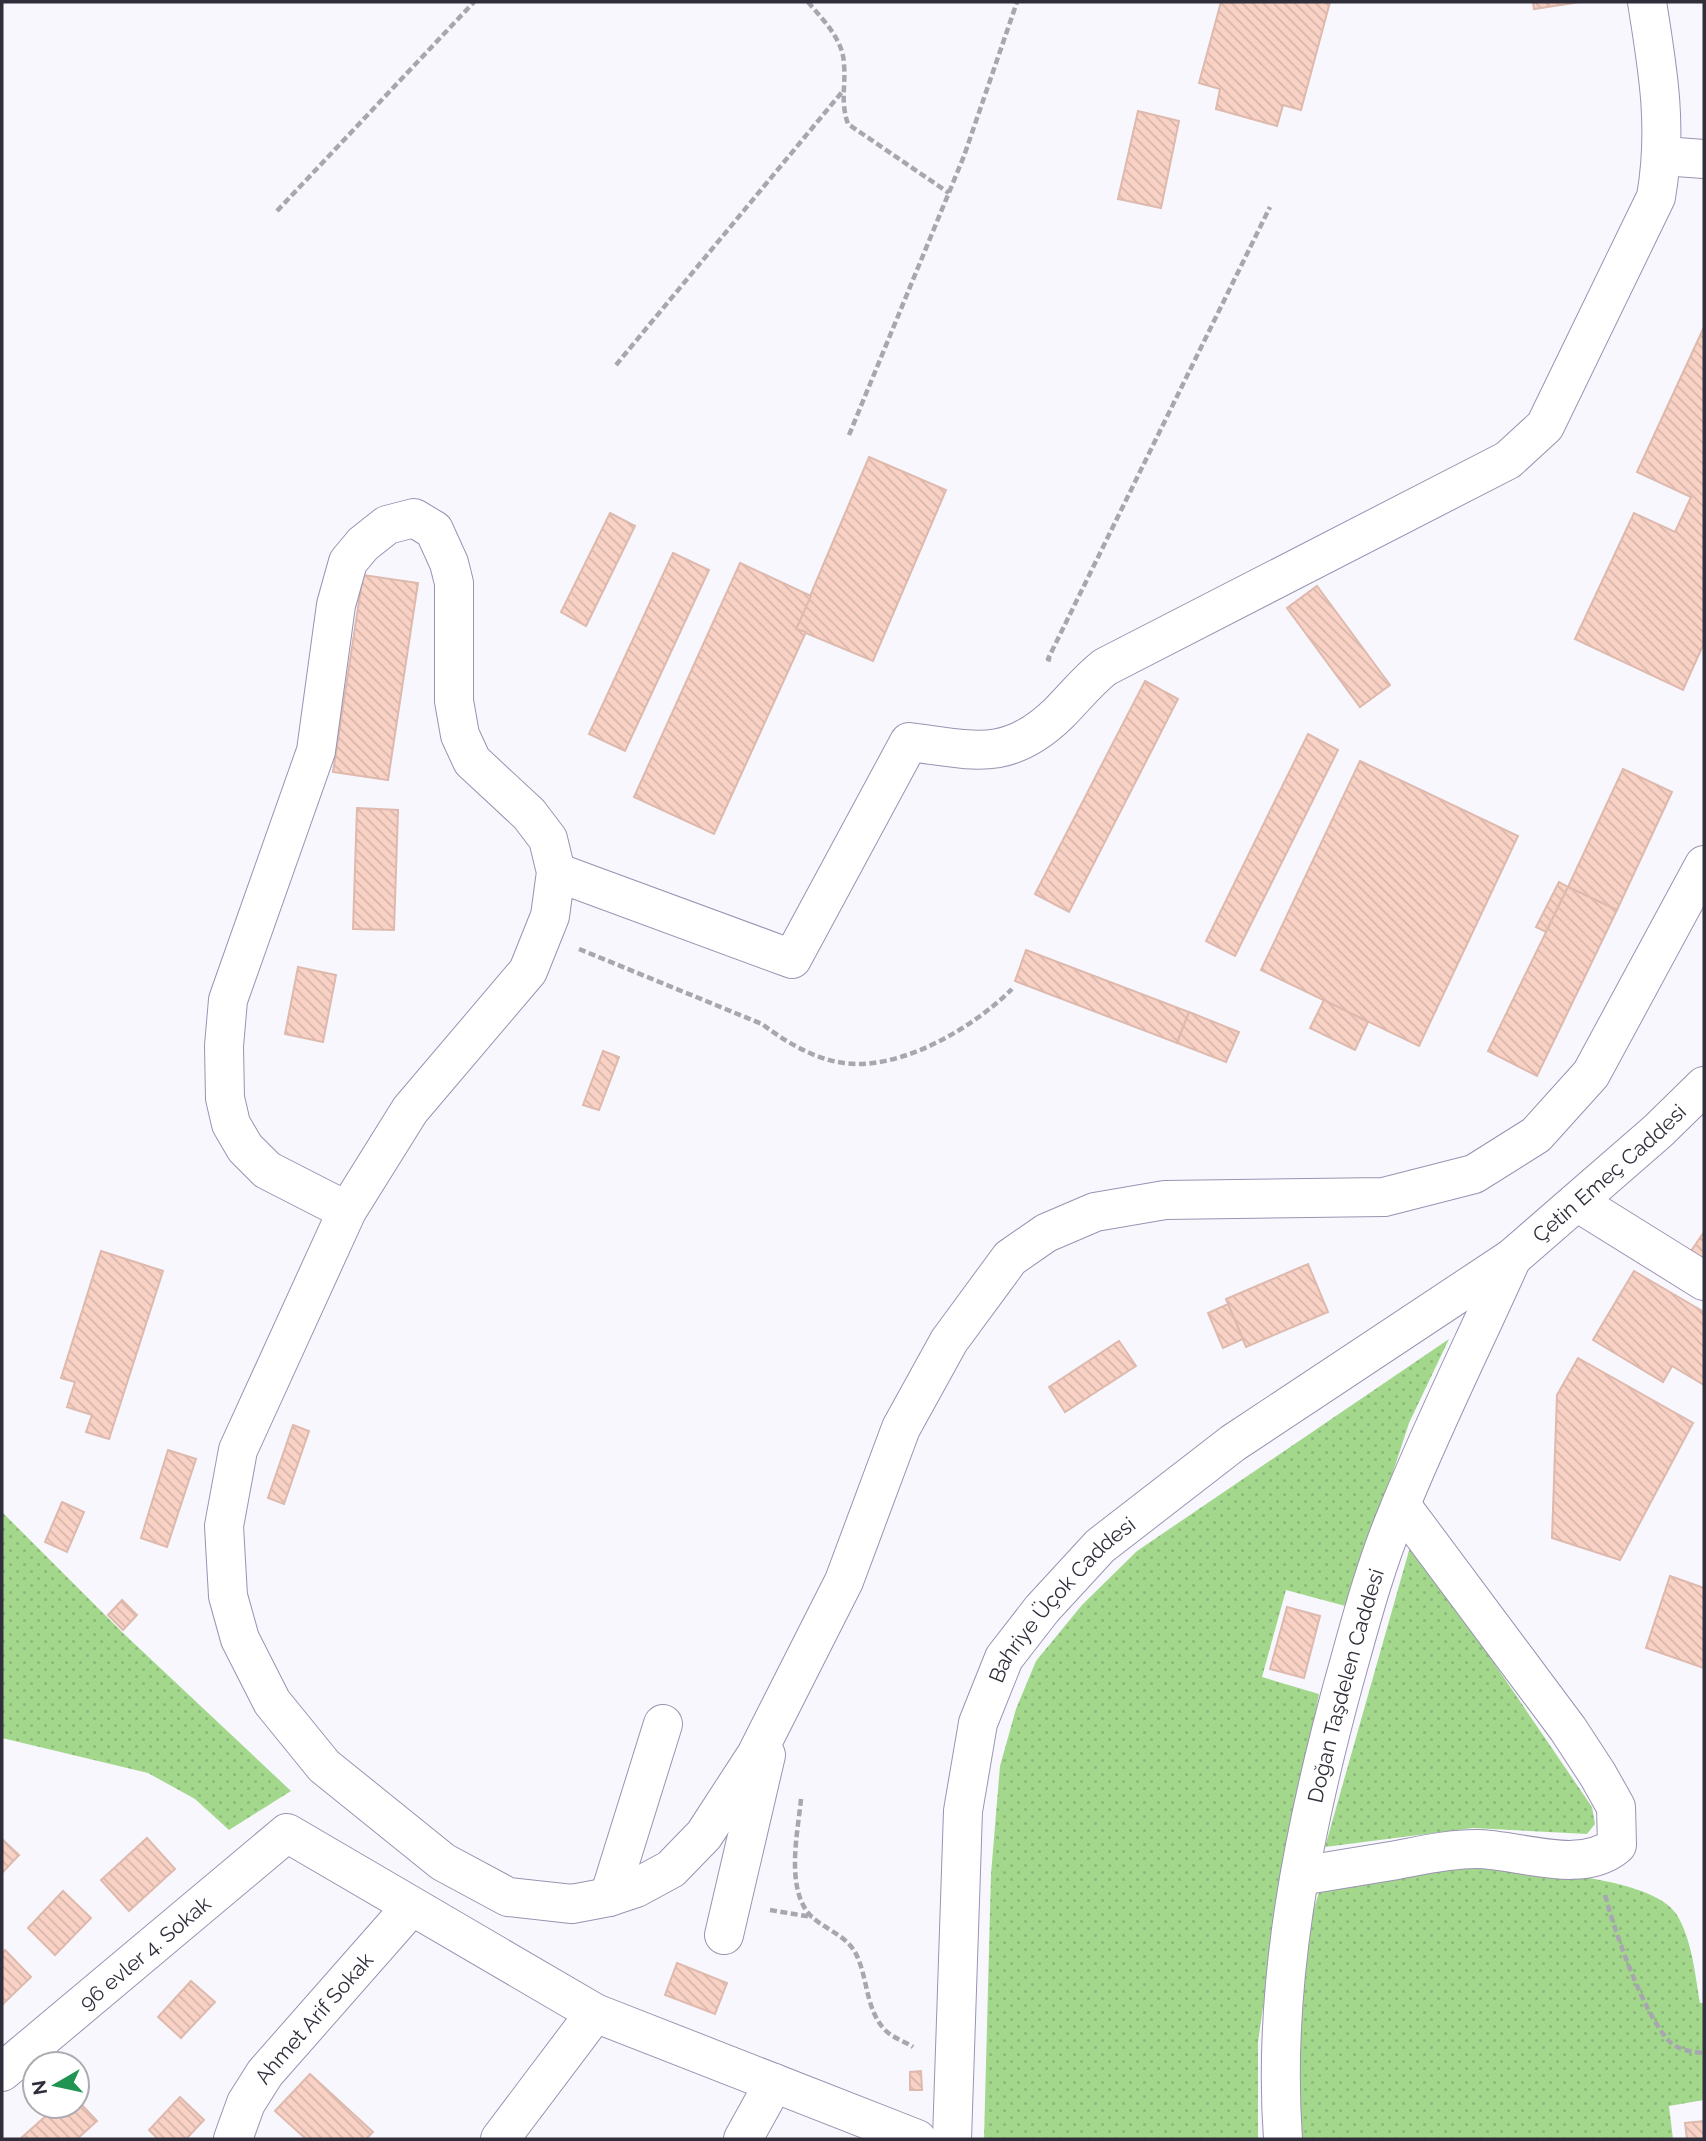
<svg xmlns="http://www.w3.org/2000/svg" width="1706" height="2141" font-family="Raleway,sans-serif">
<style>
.grass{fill:url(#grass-dots)}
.building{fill:url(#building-back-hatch);stroke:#deb9ad;stroke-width:2}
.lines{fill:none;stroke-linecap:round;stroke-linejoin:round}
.minor-casing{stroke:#9a93b2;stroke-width:40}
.path{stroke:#a8a6af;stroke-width:4.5;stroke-dasharray:7 3.5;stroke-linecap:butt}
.minor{stroke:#fff;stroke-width:38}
.labels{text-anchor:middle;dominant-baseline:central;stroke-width:5;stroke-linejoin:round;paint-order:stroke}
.street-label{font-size:21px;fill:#312e3b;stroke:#fff}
</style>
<defs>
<pattern id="grass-dots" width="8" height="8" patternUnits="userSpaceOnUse" patternTransform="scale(1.75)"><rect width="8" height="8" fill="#a3d88c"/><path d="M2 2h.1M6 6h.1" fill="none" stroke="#8dba7a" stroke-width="1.8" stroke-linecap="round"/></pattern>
<pattern id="building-back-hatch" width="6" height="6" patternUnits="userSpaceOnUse" patternTransform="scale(1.75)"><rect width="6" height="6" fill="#f9d2c5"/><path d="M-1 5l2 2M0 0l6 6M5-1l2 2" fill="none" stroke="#d6b5aa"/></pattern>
</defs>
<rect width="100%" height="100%" fill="#f8f7fe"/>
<g class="grass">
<polygon points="1449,1339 1409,1423 1349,1607 1286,1590 1262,1677 1319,1694 1275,1926 1258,2042 1258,2139 984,2139 991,1874 1000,1766 1016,1709 1036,1661 1082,1605 1137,1551"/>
<polygon points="2,1512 123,1633 291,1791 229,1830 195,1799 148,1773 2,1738"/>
<polygon points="1410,1547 1449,1597 1592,1807 1595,1824 1587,1834 1473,1828 1325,1847"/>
<path d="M1474,1866C1519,1870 1653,1875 1677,1915C1692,1940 1695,1974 1700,2003H1704V2100L1669,2106L1673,2139H1301C1295,2064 1294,1961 1320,1890Z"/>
</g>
<g class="building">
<polygon points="1221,2 1330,2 1301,110 1283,105 1277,126 1216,109 1220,89 1199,83"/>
<polygon points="1533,2 1580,2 1534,9"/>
<polygon points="1138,111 1179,121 1161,208 1118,199"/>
<polygon points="1704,327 1704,643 1683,690 1575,639 1634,513 1675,532 1691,497 1637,472"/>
<polygon points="869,457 946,490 873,661 796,629"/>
<polygon points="610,513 635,526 586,626 561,612"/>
<polygon points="673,553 709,570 625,751 589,734"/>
<polygon points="740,563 811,596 796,629 806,632 714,834 634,797"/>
<polygon points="363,575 418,583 388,780 333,772"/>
<polygon points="1317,586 1390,685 1360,707 1287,608"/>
<polygon points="1145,681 1178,699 1069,912 1035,894"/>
<polygon points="1308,734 1338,750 1235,956 1206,941"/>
<polygon points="1360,761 1518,836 1419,1046 1261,970"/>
<polygon points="1623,769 1672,792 1617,910 1568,887"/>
<polygon points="357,808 398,810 394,930 353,929"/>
<polygon points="1559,882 1568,887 1546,932 1536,927"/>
<polygon points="1568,887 1617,910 1537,1076 1488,1051"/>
<polygon points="1026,950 1189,1012 1177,1043 1015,981"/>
<polygon points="298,967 336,975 323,1042 285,1034"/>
<polygon points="1324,1000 1368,1022 1355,1050 1310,1028"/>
<polygon points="1189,1012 1239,1032 1226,1062 1177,1043"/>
<polygon points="603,1051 619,1057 599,1110 583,1105"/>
<polygon points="1704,1232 1704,1261 1691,1251"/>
<polygon points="101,1251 163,1271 109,1439 86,1432 92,1415 67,1407 75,1382 61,1378"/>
<polygon points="1308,1264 1328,1312 1246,1347 1226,1299"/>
<polygon points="1634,1271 1704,1312 1704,1385 1672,1366 1663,1382 1593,1340"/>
<polygon points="1228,1304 1243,1339 1223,1348 1208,1313"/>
<polygon points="1119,1341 1136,1366 1065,1412 1049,1387"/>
<polygon points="1578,1358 1693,1423 1620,1560 1552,1538 1557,1395"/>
<polygon points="293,1425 309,1431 284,1504 268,1498"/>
<polygon points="168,1450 196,1459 167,1547 141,1538"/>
<polygon points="62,1502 84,1512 67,1552 45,1542"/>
<polygon points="1670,1576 1704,1588 1704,1668 1646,1648"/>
<polygon points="122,1600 137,1615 123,1630 108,1615"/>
<polygon points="1287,1607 1320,1616 1304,1678 1270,1669"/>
<polygon points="147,1838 175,1869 129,1911 101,1880"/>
<polygon points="2,1839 19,1855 2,1873"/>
<polygon points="63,1891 91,1918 55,1955 28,1928"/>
<polygon points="5,1950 31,1977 2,2005 2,1954"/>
<polygon points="677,1963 727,1983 715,2014 665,1995"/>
<polygon points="191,1981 215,2002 181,2038 158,2017"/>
<polygon points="921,2071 922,2090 910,2090 910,2072"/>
<polygon points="310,2074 373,2132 366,2139 306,2139 275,2111"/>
<polygon points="180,2097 204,2120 186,2139 158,2139 149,2130"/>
<polygon points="77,2100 97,2121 77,2139 20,2139 57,2106 77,2106"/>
<polygon points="1704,2121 1704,2139 1687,2139 1685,2123"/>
</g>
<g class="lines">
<defs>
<g id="minor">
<polyline points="1663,156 1704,159"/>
<path d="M556,872L792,959L909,742C973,750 1008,763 1059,713C1075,697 1087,681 1105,667L1508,460L1545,426L1656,197C1668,128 1658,70 1647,2"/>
<polyline points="1577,1202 1704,1281"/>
<polyline points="347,1211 267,1170 245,1148 231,1124 225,1098 224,1046 228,1000 316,751 336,605 348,562 363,544 387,525 414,518 434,530 449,563 454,583 454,701 460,735 472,761 529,814 548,839 556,872 550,916 528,971 410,1110 347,1211 238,1450 224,1526 228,1596 240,1639 272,1702 324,1766 443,1862 508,1897 572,1904 609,1897 636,1888 671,1869 704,1835 756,1755 844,1581 901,1428 949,1341 1010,1258 1046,1233 1095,1212 1165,1200 1384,1197 1474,1174 1536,1135 1591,1074 1704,865"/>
<path d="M1300,1876C1331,1871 1361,1866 1391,1861C1419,1856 1447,1849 1476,1849C1519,1849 1581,1876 1617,1845L1616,1807L1598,1775L1568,1729L1401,1505"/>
<polyline points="609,1897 663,1724"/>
<polyline points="724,1935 766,1755"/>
<path id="s1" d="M2,2072L287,1833L595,2013L917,2139"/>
<path id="s2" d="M233,2139L246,2103L265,2073L411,1907"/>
<polyline points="500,2139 595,2013"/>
<polyline points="743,2139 774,2083"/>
<path id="s3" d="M952,2139L963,1811L978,1723L1004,1658L1042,1609L1100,1546L1233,1443L1512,1258L1658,1131L1704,1086"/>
<path id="s4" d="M1283,2139C1272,1986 1303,1833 1343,1685C1359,1628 1374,1569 1397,1514C1432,1427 1474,1343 1512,1258"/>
</g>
</defs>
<use href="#minor" class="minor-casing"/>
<g class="path">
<path d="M808,2C823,20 843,39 844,64C846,86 840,101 848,124L949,193"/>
<polyline points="277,211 474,2"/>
<polyline points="616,365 842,92"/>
<polyline points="849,435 964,156 1017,2"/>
<polyline points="1051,660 1048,659 1270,207"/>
<path d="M579,949L762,1024C786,1042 814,1059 844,1063C901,1071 974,1027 1012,989"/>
<path d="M801,1799C798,1832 784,1892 813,1918C828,1931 848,1936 857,1956C868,1980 866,2010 885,2030C893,2038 904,2041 913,2047"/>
<path d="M1605,1895C1615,1932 1643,2013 1669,2041C1678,2050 1692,2052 1704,2053"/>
<polyline points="770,1910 812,1917"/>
</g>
<use href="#minor" class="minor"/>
</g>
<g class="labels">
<g class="street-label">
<text stroke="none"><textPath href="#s3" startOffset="1267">Çetin Emeç Caddesi</textPath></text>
<text stroke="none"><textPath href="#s3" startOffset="569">Bahriye Üçok Caddesi</textPath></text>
<text stroke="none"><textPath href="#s4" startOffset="460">Doğan Taşdelen Caddesi</textPath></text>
<text stroke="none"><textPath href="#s1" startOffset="186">96 evler 4. Sokak</textPath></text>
<text stroke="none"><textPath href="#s2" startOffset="147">Ahmet Arif Sokak</textPath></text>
</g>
</g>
<rect width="1706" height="2141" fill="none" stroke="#312e3b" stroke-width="7"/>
<g transform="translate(56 2085) rotate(261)"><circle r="33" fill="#ffffff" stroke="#adabb1" stroke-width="2"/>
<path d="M0-5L12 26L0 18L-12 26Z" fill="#209450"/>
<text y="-10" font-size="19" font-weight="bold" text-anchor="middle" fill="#312e3b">N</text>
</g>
</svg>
